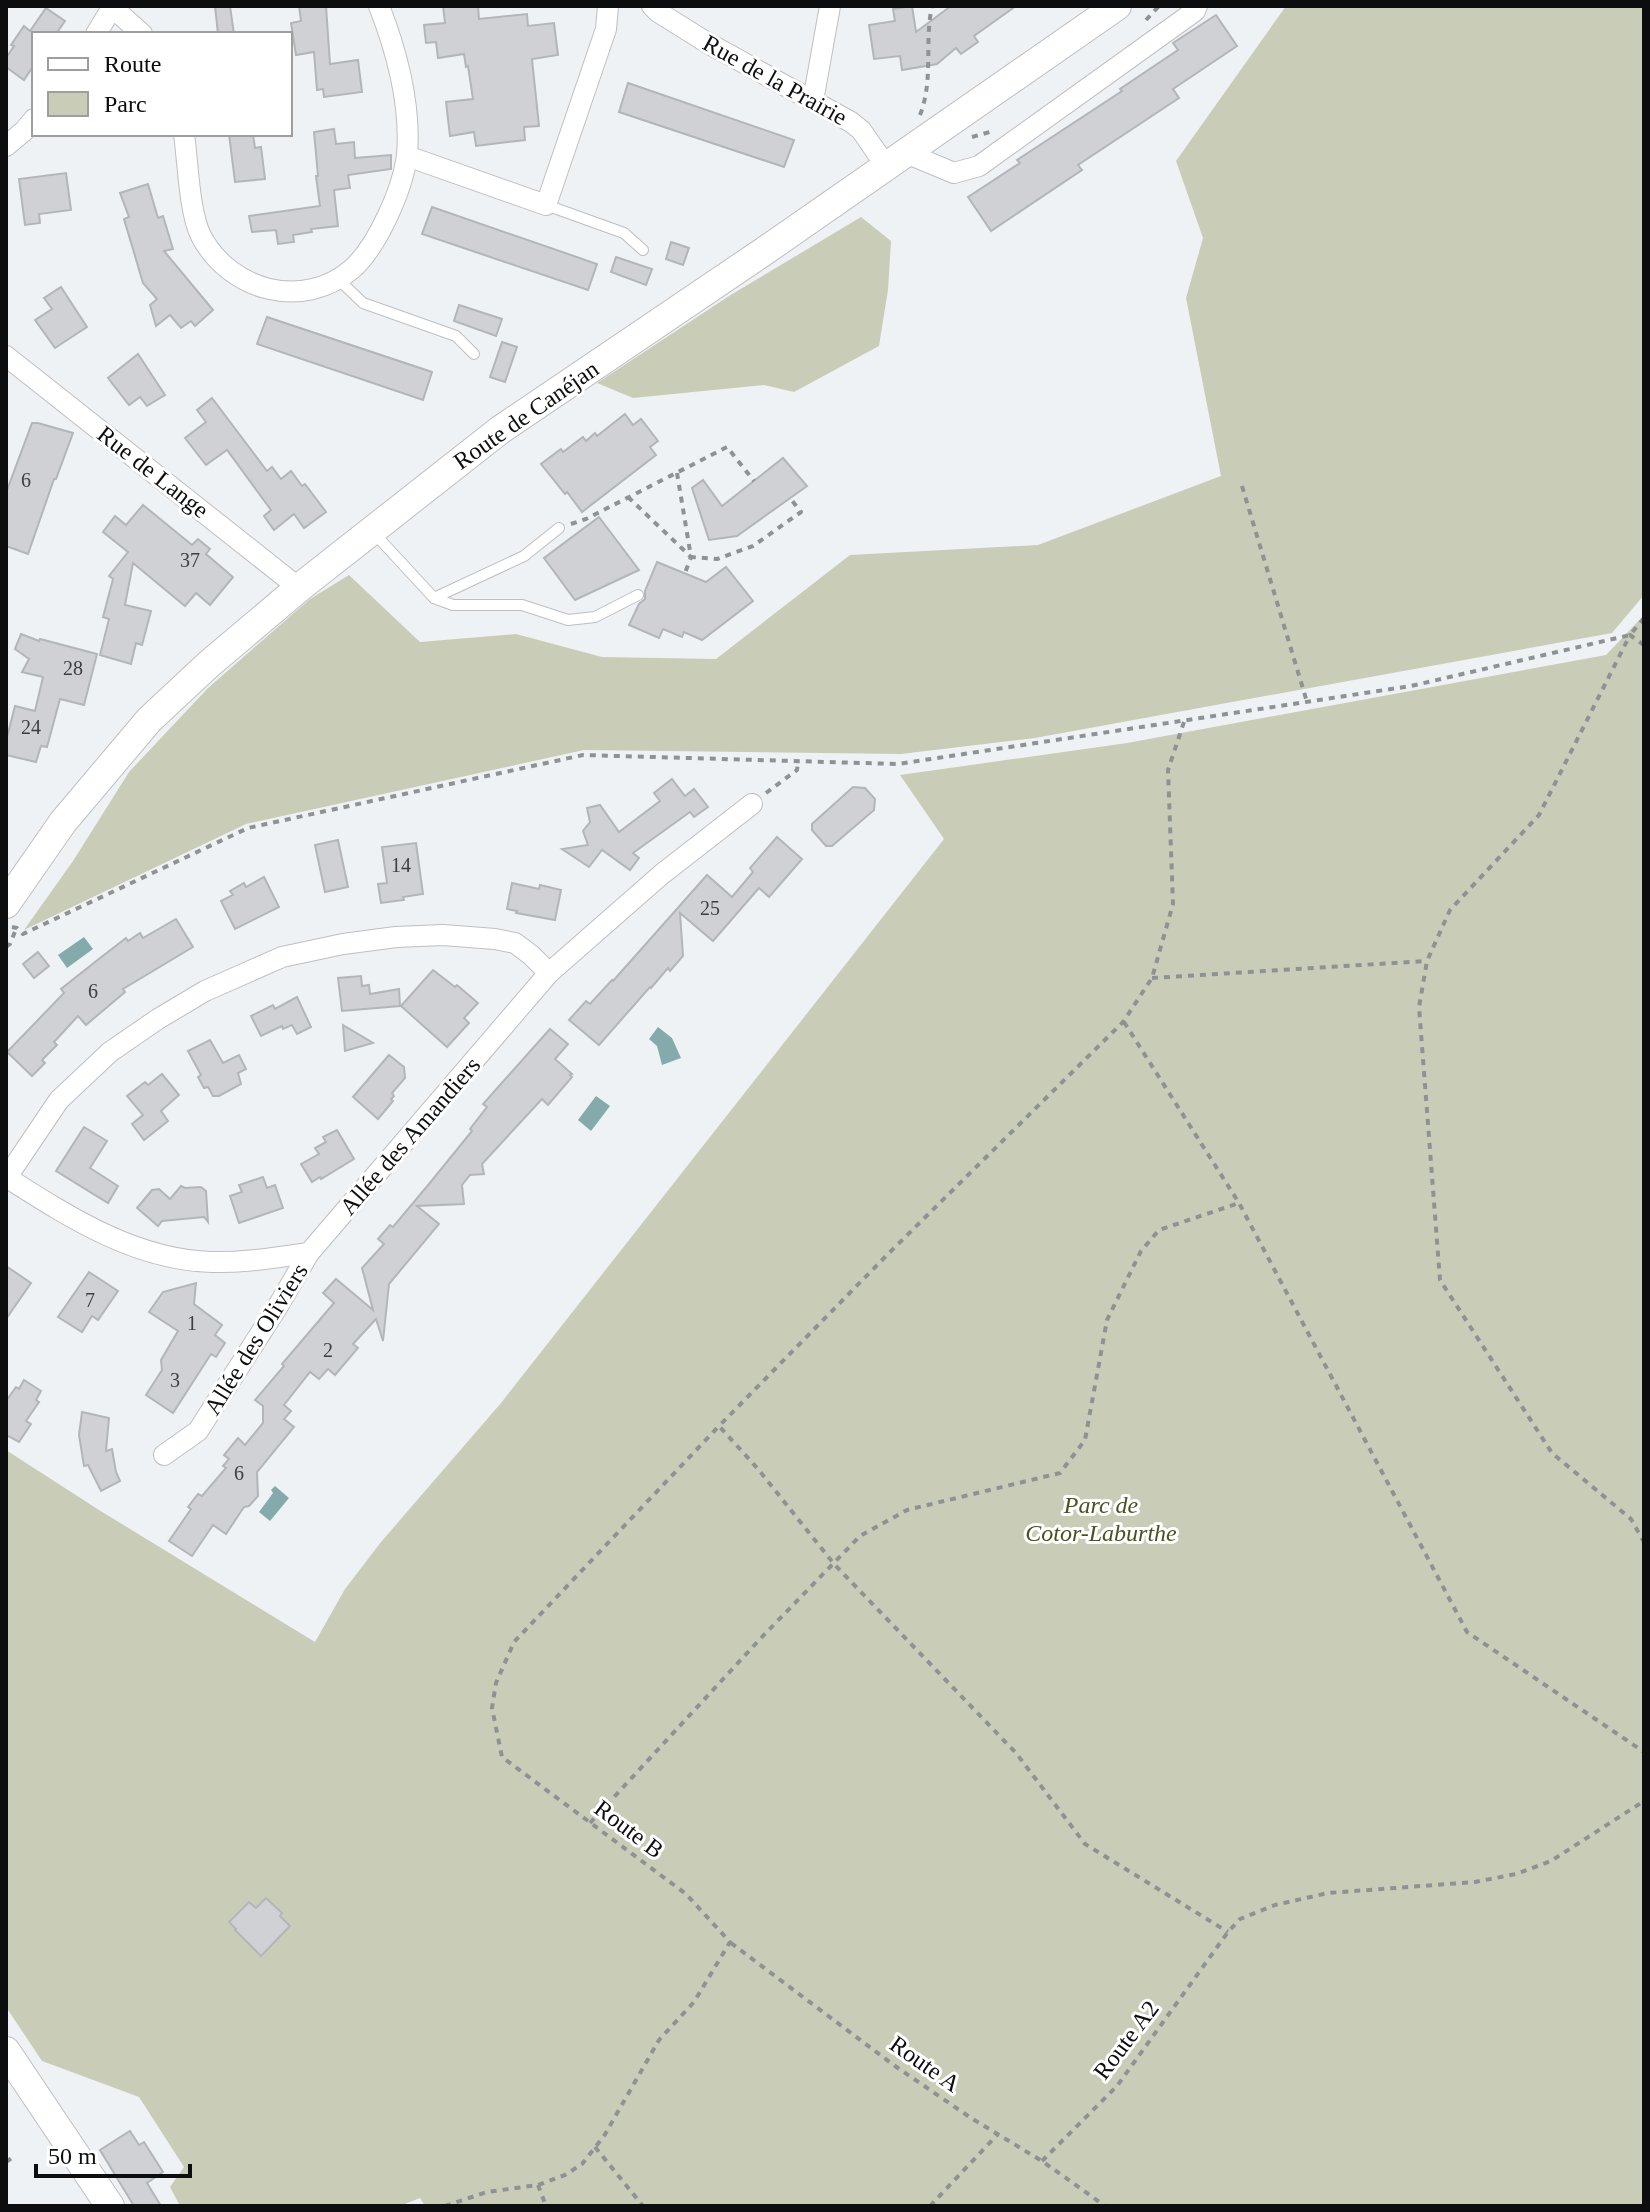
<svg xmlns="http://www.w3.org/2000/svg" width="1650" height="2212" font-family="Georgia,serif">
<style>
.green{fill:#c9cdb7}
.water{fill:#85aaac}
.building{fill:#cfd1d4;stroke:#b3b6b8;stroke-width:2}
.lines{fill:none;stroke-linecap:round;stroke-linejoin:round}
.lane-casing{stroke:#bdbfc2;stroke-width:12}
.street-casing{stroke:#bdbfc2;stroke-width:22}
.secondary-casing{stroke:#bdbfc2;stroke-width:30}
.path{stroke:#8f9294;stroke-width:4;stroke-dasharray:6 6;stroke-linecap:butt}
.lane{stroke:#fff;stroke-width:10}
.street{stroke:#fff;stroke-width:20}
.secondary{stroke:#fff;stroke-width:28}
.labels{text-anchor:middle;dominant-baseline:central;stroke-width:6;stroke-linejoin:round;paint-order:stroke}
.number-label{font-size:20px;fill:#3d3e40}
.street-label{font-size:24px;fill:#0c0d0e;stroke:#fff}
.park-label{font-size:24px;font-style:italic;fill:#4b5120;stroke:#fff}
</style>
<rect width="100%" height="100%" fill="#eff2f5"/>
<g class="green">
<polygon points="1286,6 1644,6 1644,595 1612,633 1035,738 901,754 584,750 246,824 24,930 73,861 129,772 208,688 310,599 349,575 420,642 516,634 602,657 716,659 850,555 1038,545 1221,476 1186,298 1203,238 1176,161"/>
<polygon points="861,217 891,241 888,290 879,346 794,392 764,385 633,398 597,383 729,296"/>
<polygon points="1644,615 1644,2206 425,2206 420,2198 400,2206 180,2206 170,2187 184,2167 139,2097 42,2061 6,2007 6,1450 99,1510 315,1642 345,1589 381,1542 501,1403 944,839 900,775 1127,743 1606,655"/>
</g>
<g class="water">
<polygon points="84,937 93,949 67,968 58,955"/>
<polygon points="658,1027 672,1038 681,1058 662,1065 657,1046 649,1039"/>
<polygon points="596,1096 610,1106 591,1131 578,1120"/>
<polygon points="275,1486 289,1498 270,1521 259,1512 273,1493 271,1490"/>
</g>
<g class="building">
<polygon points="215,6 230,6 234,34 218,34"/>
<polygon points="299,6 326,6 330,64 358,60 362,92 324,97 323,89 317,90 314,52 296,55 291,23 301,21"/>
<polygon points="443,6 478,6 479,19 527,14 528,26 554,23 558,55 532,59 539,126 524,127 525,140 476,146 474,132 450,136 446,102 473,99 468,66 466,67 464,54 438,58 436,42 426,43 424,25 445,23"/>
<polygon points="912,6 916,32 951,6 1016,6 974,36 978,42 961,54 956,48 937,64 902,70 900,56 874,59 869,25 895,21 893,9"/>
<polygon points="46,8 65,21 56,34 34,34 34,65 24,80 6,67 6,58 14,46 11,45 24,26 30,31"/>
<polygon points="1216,15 1237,46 1173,89 1179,98 1078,165 1082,170 991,231 968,197 1020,163 1017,160 1122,91 1120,89 1178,50 1173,43"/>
<polygon points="628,83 794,140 784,167 619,112"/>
<polygon points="334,129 336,144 354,142 355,158 391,155 391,169 348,175 350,188 334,190 338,226 311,229 312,232 293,235 294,242 278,244 276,230 252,232 249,216 320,206 316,176 318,176 314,132"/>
<polygon points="229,134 253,134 255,148 261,147 265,179 235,182"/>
<polygon points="66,173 71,210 39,214 40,223 25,225 19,179"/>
<polygon points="148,184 158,218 163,216 173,249 164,251 213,310 195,326 191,321 181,328 170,315 156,326 150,305 157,299 143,283 124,219 129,217 120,193"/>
<polygon points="432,207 597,264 588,290 422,234"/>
<polygon points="671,242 689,248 683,265 666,259"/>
<polygon points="616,257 652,269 646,285 611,272"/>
<polygon points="61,287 87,327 55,348 35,320 52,309 44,298"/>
<polygon points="459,305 502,319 496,336 454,321"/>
<polygon points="267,317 432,372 423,400 257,344"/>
<polygon points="502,342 517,347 505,382 490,377"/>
<polygon points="138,354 165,395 147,406 140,397 129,405 108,378"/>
<polygon points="212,398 267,471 272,467 281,479 291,471 302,486 305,484 326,512 304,528 294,514 274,530 264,516 271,510 227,450 206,465 185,438 206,422 197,410"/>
<polygon points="625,414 633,425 641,419 658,441 650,447 656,455 582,512 567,492 565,494 541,464 561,449 563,452 583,437 586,441 595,433 597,436"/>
<polygon points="32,423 38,423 73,433 56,479 54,479 28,554 6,546 6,493"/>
<polygon points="783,458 807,486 737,536 709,540 692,488 703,480 722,506"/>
<polygon points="143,505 192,545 198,539 210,549 206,554 233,577 210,605 196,593 185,606 133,563 125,605 151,611 142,645 136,643 131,664 100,655 109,619 103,617 113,579 109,576 128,552 103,532 115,516 126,525"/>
<polygon points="599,517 639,570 575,600 544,558"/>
<polygon points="657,562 706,582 726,567 753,601 702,640 684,632 682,637 663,629 659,638 629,625 639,604 645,599 645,591"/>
<polygon points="21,634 39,641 40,639 97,654 84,705 60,699 47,747 41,746 36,762 6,755 6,741 15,706 35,711 43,677 22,672 29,659 15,649"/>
<polygon points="672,779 685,796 694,789 708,807 694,817 690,812 633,853 639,858 630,870 602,850 589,867 562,849 588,845 583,831 590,822 587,808 600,805 619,832 660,801 654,793"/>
<polygon points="853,787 865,788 875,799 874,810 832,846 826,846 812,830 812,824"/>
<polygon points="777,837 802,859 769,897 759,888 713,941 680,913 683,956 670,971 668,968 651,988 650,987 599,1045 569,1020 586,1001 590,1004 612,980 613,981 707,875 732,897 753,872 750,868"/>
<polygon points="338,840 348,887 325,892 315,845"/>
<polygon points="416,843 423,894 403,897 404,900 381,903 378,884 387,883 382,847"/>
<polygon points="264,877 279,907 235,929 221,901 233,895 230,891 244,883 246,887"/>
<polygon points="512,883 539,889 540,885 561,890 555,920 516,913 517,911 507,909"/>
<polygon points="176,919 193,947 123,989 125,992 86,1025 78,1016 54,1042 57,1045 42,1060 45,1063 32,1076 7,1052 64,993 61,989 95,962 126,938 128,941 140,933 143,938"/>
<polygon points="38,952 49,966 34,978 23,964"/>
<polygon points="433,970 455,987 457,985 478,1003 464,1018 469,1023 447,1047 401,1006"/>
<polygon points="361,976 362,986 369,985 370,994 399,989 400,1006 342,1011 338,978"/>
<polygon points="297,997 311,1027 297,1034 292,1025 283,1029 282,1026 261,1036 251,1016 273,1005 275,1009"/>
<polygon points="343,1025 373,1043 345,1051"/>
<polygon points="550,1029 568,1044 555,1059 572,1074 570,1075 572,1077 548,1105 542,1099 482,1164 484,1174 470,1175 462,1185 464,1204 417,1206 439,1224 389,1284 383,1341 376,1319 353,1344 358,1348 335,1375 328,1369 319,1379 310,1372 284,1405 291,1411 284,1419 294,1427 257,1472 258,1496 249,1506 244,1507 226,1534 213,1525 192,1556 169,1541 191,1509 188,1507 198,1494 202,1496 226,1468 223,1466 229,1459 224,1455 238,1438 245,1445 263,1423 263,1406 255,1400 284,1366 282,1364 334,1303 323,1293 336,1279 373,1310 362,1268 384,1244 378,1239 390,1225 393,1227 429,1184 472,1131 470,1129 487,1107 483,1104"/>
<polygon points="210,1040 223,1063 239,1055 246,1069 238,1073 241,1084 219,1096 213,1096 208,1087 204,1088 198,1077 201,1075 188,1051"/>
<polygon points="389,1055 404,1067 405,1078 392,1093 394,1096 391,1099 393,1101 378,1119 353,1097"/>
<polygon points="162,1074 179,1095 161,1111 168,1121 144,1140 132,1124 143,1115 127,1096 145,1082 148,1085"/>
<polygon points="84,1127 107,1141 90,1168 118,1186 108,1203 56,1171"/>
<polygon points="337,1130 354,1159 321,1179 320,1177 312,1182 301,1164 319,1154 315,1148 326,1142 323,1137"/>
<polygon points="263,1177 267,1188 275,1185 283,1208 239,1223 230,1196 242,1192 239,1185"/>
<polygon points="181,1186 185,1188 201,1187 206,1191 208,1222 204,1217 162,1221 158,1226 137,1208 152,1190 159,1189 170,1199"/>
<polygon points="6,1266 31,1283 6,1319"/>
<polygon points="89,1272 118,1291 98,1320 92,1316 82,1332 58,1317"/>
<polygon points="196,1283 194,1304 222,1325 215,1335 225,1343 216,1357 211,1354 173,1413 146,1395 162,1370 161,1360 178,1331 149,1312 163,1292"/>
<polygon points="24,1380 41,1391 36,1400 39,1402 26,1421 31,1424 19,1442 6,1435 6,1401 16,1387 19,1389"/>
<polygon points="82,1412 109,1418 106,1451 112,1449 116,1472 120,1481 101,1491 88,1465 84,1466 79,1435"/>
<polygon points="266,1898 282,1913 280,1916 290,1926 261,1956 235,1930 236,1929 229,1922 249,1902 256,1908"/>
<polygon points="130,2131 139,2145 144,2142 163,2172 147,2183 161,2206 134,2206 100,2150"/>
</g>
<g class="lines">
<defs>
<g id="lane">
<polyline points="546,205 624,233 643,250"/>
<polyline points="338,279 363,303 456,336 474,354"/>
<polyline points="373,532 434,598 524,556 559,528"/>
<polyline points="434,598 453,605 522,605 568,620 595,617 638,595"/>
</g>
<g id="street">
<polyline points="652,6 658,12 706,42 851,122 861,130 886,166"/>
<polyline points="112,7 142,34"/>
<polyline points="96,34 113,6"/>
<polyline points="813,101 830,6"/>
<path d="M184,134C188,162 189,212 201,236C230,291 303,311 352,269C377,247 403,189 407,155C411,106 397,52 379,6"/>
<polyline points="6,146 24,131 34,119"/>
<polyline points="906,153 954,173 979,166 1195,11 1197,6"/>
<polyline points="407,156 546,205 606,29 608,6"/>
<polyline points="6,356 299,588"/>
<path d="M6,1177C69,1217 135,1260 212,1262C245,1263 277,1257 309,1253L549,973L662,874L752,804"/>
<polyline points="7,1177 59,1100 110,1052 158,1019 205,991 282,957 343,944 396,937 443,935 495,939 515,943 531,955 549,973"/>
<polyline points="164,1455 198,1431 278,1306 309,1253"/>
</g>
<g id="secondary">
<polyline points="6,904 63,822 149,720 209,664 299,588 500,430 763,252 1117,6"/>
<polyline points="6,2051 110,2206"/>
</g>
</defs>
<use href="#lane" class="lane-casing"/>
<use href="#street" class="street-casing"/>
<use href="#secondary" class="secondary-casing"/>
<g class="path">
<polyline points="1146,20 1159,6"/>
<path d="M920,115C934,79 924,43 932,6"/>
<polyline points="972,137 990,132"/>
<polyline points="677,473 691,557 717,559 753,546 801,512 790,498"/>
<polyline points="1242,486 1307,702"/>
<polyline points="628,497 691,557 685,573"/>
<polyline points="571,524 586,519 727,447 754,481"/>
<polyline points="1644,645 1630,635 1539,815 1450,910 1427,961 1419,1007 1440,1280 1552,1453 1631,1519 1644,1542"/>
<polyline points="1184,722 1168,770 1173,904 1152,978 1123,1022 887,1255 719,1426 758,1469 834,1564 1016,1753 1085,1844 1228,1932"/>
<polyline points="766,793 797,770 798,761"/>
<polyline points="12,927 17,928 23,934 248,828 583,755 898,764 1411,686 1630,635 1644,618"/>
<polyline points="6,947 10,944 16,929"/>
<polyline points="1152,978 1426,961"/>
<polyline points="1124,1022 1239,1203 1467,1632 1644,1752"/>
<polyline points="590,1823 761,1638 860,1536 907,1510 1060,1473 1085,1440 1107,1320 1141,1251 1159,1230 1239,1203"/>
<polyline points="731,1943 895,2066 971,2118 1042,2161 1105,2206"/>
<polyline points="595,2147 643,2206"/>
<polyline points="1042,2161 1117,2086 1228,1932 1240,1919 1275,1905 1328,1893 1475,1882 1516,1874 1551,1861 1644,1801"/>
<polyline points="6,2162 15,2156"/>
<polyline points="538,2185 546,2206"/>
<polyline points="445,2206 487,2192 538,2185 565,2175 582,2164 604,2136 659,2040 694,2002 730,1942 686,1894 502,1757 492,1708 496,1683 514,1642 719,1426"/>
<polyline points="930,2206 998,2134"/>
</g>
<use href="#lane" class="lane"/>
<use href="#street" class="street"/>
<use href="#secondary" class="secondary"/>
</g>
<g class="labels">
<g class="number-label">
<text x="26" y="480">6</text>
<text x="190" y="560">37</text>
<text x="73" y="668">28</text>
<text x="31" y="727">24</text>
<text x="401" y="865">14</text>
<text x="710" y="908">25</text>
<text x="93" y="991">6</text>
<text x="90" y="1300">7</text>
<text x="192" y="1323">1</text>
<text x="328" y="1350">2</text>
<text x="175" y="1380">3</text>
<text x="239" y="1473">6</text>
</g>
<g class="street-label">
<text transform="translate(775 80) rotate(29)">Rue de la Prairie</text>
<text transform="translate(526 415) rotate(-35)">Route de Canéjan</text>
<text transform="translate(153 472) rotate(38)">Rue de Lange</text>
<text transform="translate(410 1136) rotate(-49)">Allée des Amandiers</text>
<text transform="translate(256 1339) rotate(-58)">Allée des Oliviers</text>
<text transform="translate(629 1829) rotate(37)">Route B</text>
<text transform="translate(1126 2040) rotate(-53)">Route A2</text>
<text transform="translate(925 2064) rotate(35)">Route A</text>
</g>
<g class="park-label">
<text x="1101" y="1505">Parc de<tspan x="1101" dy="28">Cotor-Laburthe</tspan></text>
</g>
</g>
<rect width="1650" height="2212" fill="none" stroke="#0c0d0e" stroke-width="16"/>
<rect x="32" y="32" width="260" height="104" fill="#ffffff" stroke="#9e9e9f" stroke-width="2"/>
<rect x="48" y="58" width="40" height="12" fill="#ffffff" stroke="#9e9e9f" stroke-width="2"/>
<text x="104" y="72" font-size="24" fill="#0c0d0e">Route</text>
<rect x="48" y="92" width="40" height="24" fill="#c9cdb7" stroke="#9e9e9f" stroke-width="2"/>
<text x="104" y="112" font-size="24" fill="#0c0d0e">Parc</text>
<path d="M36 2164v12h154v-12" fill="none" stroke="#0c0d0e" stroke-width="4"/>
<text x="48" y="2164" font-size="24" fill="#0c0d0e" stroke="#ffffff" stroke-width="6" paint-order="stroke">50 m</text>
</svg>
